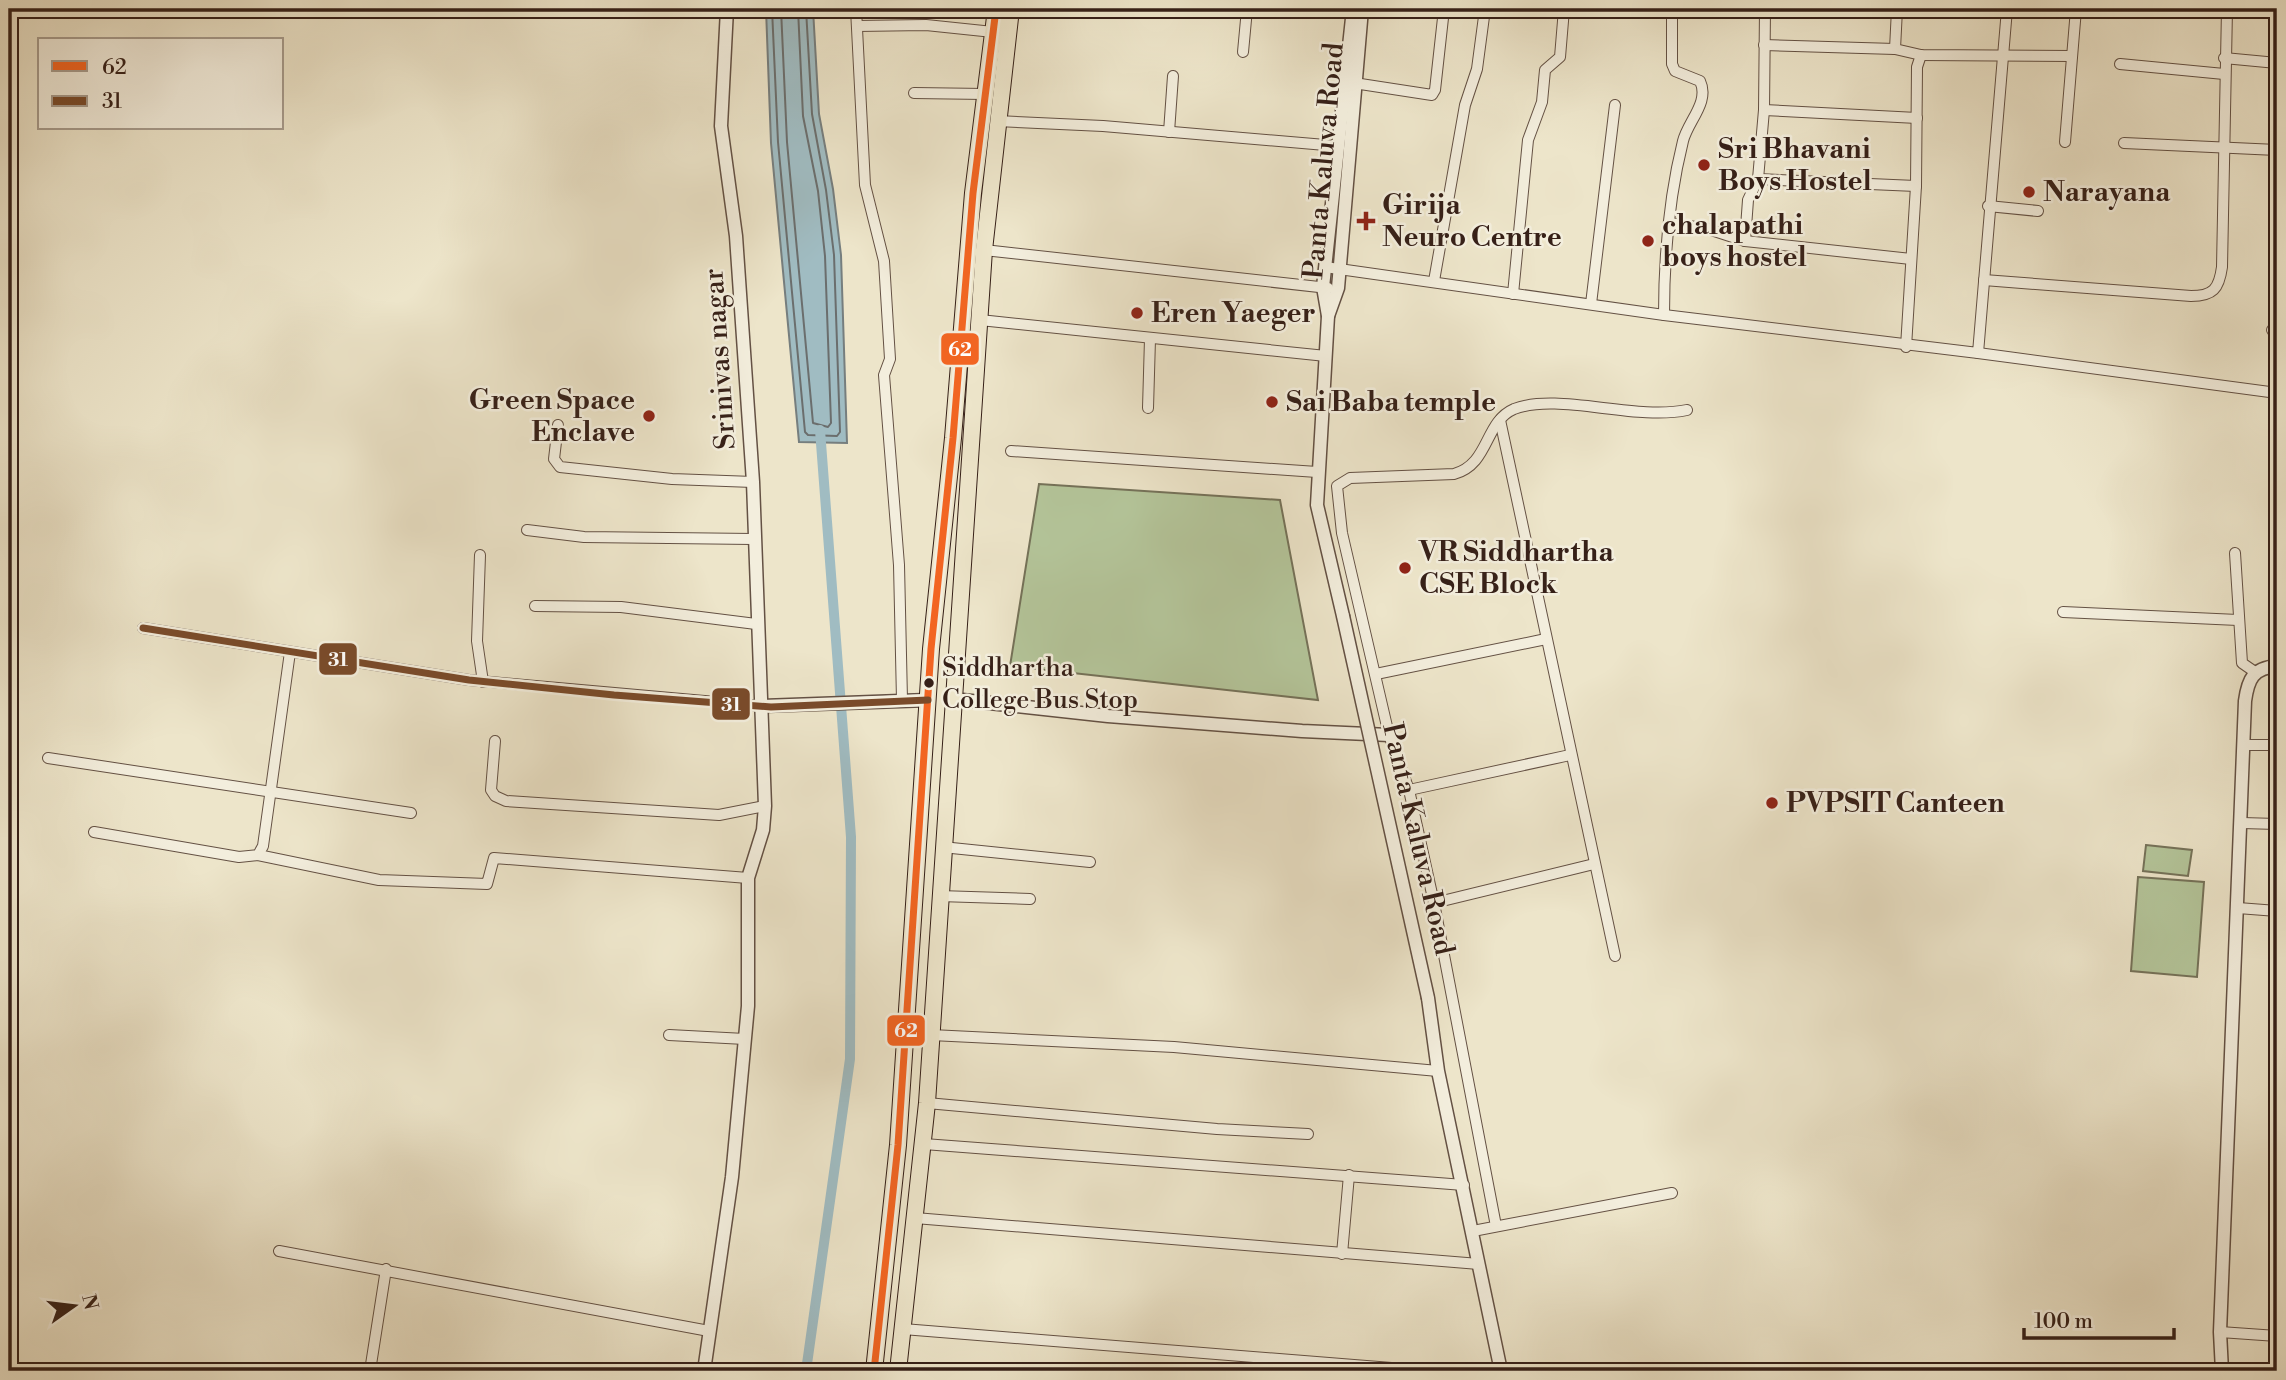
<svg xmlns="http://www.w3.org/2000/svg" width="2286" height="1380" font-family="'Libre Bodoni',serif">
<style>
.green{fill:#b4c59a;stroke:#757259;stroke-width:2}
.water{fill:#a0bcc2;stroke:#767e7e;stroke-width:2}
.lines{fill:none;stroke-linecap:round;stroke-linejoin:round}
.shore{stroke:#6b6e6d;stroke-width:2}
.canal{stroke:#a0bcc2;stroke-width:10}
.minor-casing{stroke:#645144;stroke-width:12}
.tertiary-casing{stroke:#645144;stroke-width:15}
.trunk-casing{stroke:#362018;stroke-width:18}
.minor{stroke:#f3eedd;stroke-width:10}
.tertiary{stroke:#f3eedd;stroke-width:12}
.trunk{stroke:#ede5ca;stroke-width:16}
.tertiary-bridge-casing{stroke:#645144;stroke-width:15;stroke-linecap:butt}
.tertiary-bridge{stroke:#f3eedd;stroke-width:12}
.bus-1-casing{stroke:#f3eedd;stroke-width:12}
.bus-2-casing{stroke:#f3eedd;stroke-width:12}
.bus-1{stroke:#f26522;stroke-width:7}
.bus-2{stroke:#7a4b2a;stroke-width:7}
.poi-dot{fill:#8f2418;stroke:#f3eedd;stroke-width:2.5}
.bus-dot{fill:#362018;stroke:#f3eedd;stroke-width:2.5}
.labels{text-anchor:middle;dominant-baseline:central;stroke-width:5;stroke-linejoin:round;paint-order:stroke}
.bus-label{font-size:26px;fill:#362018;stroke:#f3eedd;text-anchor:start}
.poi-label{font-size:28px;font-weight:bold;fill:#362018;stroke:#f3eedd;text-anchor:start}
.street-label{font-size:28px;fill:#362018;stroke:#f3eedd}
.line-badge{stroke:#f3eedd;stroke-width:2.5}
.badge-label{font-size:19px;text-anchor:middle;font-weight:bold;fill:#fff}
</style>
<rect width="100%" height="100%" fill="#ede5ca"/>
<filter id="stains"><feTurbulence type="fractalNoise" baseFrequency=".00286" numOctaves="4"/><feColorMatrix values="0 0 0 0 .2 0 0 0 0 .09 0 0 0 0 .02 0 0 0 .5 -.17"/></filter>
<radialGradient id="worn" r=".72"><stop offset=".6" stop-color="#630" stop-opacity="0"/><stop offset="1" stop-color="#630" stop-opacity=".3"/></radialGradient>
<g class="green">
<polygon points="1039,484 1280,500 1318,700 1010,666"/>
<polygon points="2146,845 2192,850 2188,876 2143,871"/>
<polygon points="2138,877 2204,882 2197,977 2131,971"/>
</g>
<polygon class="water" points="766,9 813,9 819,114 833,189 841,255 847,443 799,442 771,143"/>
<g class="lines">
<g class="shore">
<polyline points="772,9 778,142 805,432 808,435 837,436 840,432 834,255 826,190 812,114 806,9"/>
<polyline points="781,9 787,142 813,423 828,427 831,423 825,256 818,191 803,116 798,9"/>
</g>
<polyline class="canal" points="806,1371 850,1059 851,837 820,430"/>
<defs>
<g id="minor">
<polyline points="856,9 865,185 884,261 890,359 884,375 899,565 902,700"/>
<polyline points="1236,9 1353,12"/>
<polyline points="1732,9 1931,13"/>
<polyline points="1897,9 1895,49 1921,55 2072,56"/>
<polyline points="857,26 926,25 993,32"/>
<polyline points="1764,45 1895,49"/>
<polyline points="1243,52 1247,9"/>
<polyline points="2224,58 2277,63"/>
<polyline points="2120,64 2224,74"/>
<polyline points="1354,83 1432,95 1435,90 1444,9"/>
<polyline points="914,93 985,94"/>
<polyline points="1764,110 1917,118"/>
<polyline points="997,121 1103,126 1337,146"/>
<polyline points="1169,132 1173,76"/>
<polyline points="2065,142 2076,9"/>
<polyline points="2124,143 2277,150"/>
<polyline points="1758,179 1764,110 1765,9"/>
<polyline points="1988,206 2038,211"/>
<polyline points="1670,223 1708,229 1745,241 1911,259"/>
<polyline points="1745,241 1748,200 1758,179 1916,186"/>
<polyline points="984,250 1328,288"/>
<polyline points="1325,267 1664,315 1978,353 2007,9"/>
<path d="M1984,280L2191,296C2213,296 2219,289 2222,267L2227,9"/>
<polyline points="1434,281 1465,105 1477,69 1485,9"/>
<polyline points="1513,294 1528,140 1542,102 1545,70 1560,57 1564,9"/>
<polyline points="1591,304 1615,105"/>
<path d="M1664,315C1664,257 1669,197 1683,141C1688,121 1710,102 1700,81L1675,71L1672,64V9"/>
<polyline points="980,320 1326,356"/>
<polyline points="2272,330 2277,330"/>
<polyline points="1906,347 1916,186 1917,67 1921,55"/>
<polyline points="1978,353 2277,393"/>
<polyline points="1148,408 1150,339"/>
<polyline points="1500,420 1615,956"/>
<polyline points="558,425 554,459 560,467 672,479 753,482"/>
<polyline points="1011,451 1317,472"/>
<polyline points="527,530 584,537 753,539"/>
<polyline points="2235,553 2242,663 2255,672"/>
<polyline points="480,555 477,641 483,682"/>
<polyline points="535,606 621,607 756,624"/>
<polyline points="2063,612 2238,620"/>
<polyline points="143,628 469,680 761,706"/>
<polyline points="1376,674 1546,639"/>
<polyline points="495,741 491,790 495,796 506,801 719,815 765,806"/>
<polyline points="2244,745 2277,745"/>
<polyline points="48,758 411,813"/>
<polyline points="1409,790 1570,755"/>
<polyline points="2242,823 2277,824"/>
<polyline points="94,832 239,857 258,855 263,846 290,652"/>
<polyline points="942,847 1090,862"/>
<polyline points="258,855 379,880 487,884 494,858 748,878"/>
<polyline points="939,896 1030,899"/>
<polyline points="1434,903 1594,864"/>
<polyline points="2238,908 2277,911"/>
<polyline points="669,1035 745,1039"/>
<polyline points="931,1035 1174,1047 1438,1071"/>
<polyline points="927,1103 1217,1129 1308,1134"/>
<polyline points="924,1144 1464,1185"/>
<polyline points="915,1218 1479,1264"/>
<path d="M1496,1226L1434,903L1409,790L1389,735L1342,533L1337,486L1350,478L1454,474C1490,464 1484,422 1514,409C1558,392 1634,421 1687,410"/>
<polyline points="1473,1231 1672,1193"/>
<polyline points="279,1251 709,1331"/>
<polyline points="1342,1254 1349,1175"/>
<polyline points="903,1329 1429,1371"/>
<polyline points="2220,1332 2277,1336"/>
<polyline points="370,1371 386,1269"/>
</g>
<g id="tertiary">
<polyline points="1328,316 1338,288 1362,9"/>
<polyline points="1343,616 1317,505 1328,316 1323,287 1353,9"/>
<polyline points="953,699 1108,716 1302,731 1389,735"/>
<polyline points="761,706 928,700"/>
<polyline points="1428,998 1438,1071 1501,1371"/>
<polyline points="704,1371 732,1177 748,1006 748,878 763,830 765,806 753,482 736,236 721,126 727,9"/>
<path d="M2222,1371L2220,1332L2245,701C2248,679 2253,668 2277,666"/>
</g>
<g id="trunk">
<polyline points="874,1371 898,1145 931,649 953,438 973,193 996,9"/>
<polyline points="898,1371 927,1103 984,250 1011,9"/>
</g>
</defs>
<use href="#minor" class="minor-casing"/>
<use href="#tertiary" class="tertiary-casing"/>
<use href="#trunk" class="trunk-casing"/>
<use href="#minor" class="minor"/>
<use href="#tertiary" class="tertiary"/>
<use href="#trunk" class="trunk"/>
<defs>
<polyline id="tertiary-bridge" points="1343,616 1428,998"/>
</defs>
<use href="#tertiary-bridge" class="tertiary-bridge-casing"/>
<use href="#tertiary-bridge" class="tertiary-bridge"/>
<defs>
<polyline id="bus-1" points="874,1371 898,1145 931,649 953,438 973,193 996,9"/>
<polyline id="bus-2" points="143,628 469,680 614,695 771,707 928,700"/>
</defs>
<use href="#bus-1" class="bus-1-casing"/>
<use href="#bus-2" class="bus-2-casing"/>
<use href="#bus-1" class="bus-1"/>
<use href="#bus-2" class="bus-2"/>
</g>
<g class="poi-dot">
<circle cx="1704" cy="165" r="7"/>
<circle cx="2029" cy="192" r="7"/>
<path d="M1362.5 210.5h7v7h7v7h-7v7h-7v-7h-7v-7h7z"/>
<circle cx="1648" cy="241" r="7"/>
<circle cx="1137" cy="313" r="7"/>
<circle cx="1272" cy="402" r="7"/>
<circle cx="649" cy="416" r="7"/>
<circle cx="1405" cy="568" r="7"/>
<circle cx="1772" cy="803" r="7"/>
</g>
<circle class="bus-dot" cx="929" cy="683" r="6"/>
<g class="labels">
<g class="bus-label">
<text x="942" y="668">Siddhartha<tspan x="942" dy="32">College Bus Stop</tspan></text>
</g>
<g class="poi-label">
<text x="1718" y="149">Sri Bhavani<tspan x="1718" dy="32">Boys Hostel</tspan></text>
<text x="2043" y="192">Narayana</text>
<text x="1382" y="205">Girija<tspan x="1382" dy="32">Neuro Centre</tspan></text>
<text x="1662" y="225">chalapathi<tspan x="1662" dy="32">boys hostel</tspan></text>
<text x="1151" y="313">Eren Yaeger</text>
<text x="635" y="400" text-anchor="end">Green Space<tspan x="635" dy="32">Enclave</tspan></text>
<text x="1286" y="402">Sai Baba temple</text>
<text x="1419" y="552">VR Siddhartha<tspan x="1419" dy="32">CSE Block</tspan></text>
<text x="1786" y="803">PVPSIT Canteen</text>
</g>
<g class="street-label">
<text transform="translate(1324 161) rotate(-85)">Panta Kaluva Road</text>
<text transform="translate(720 359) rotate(-94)">Srinivas nagar</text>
<text transform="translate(1418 839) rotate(77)">Panta Kaluva Road</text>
</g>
</g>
<g class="line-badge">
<rect x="940" y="332" width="40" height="34" rx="7" fill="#f26522"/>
<rect x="318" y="642" width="40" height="34" rx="7" fill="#7a4b2a"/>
<rect x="711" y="687" width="40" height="34" rx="7" fill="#7a4b2a"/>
<rect x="886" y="1014" width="40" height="33" rx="7" fill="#f26522"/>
</g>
<g class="badge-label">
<text x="960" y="356">62</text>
<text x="338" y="666">31</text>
<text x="731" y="711">31</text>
<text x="906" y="1037">62</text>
</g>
<rect width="2286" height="1380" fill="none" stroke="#ede5ca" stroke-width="35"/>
<rect x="10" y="10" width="2265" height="1359" fill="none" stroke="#362018" stroke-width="3.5"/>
<rect x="18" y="18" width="2251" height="1345" fill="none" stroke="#362018" stroke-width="2"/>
<rect x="38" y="38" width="245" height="91" fill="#f3eedd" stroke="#a79c8e" stroke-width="2"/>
<rect x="52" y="61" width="35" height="10" fill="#f26522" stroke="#a79c8e" stroke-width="2"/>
<text x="102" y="74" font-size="21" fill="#362018">62</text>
<rect x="52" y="96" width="35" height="10" fill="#7a4b2a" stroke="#a79c8e" stroke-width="2"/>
<text x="102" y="108" font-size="21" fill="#362018">31</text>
<g transform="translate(74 1306) rotate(76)" stroke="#f3eedd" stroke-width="5" paint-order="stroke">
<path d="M0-5L12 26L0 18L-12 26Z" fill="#362018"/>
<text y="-10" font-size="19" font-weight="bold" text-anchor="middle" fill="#362018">N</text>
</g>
<path d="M2024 1328v10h150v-10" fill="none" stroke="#362018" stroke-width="3.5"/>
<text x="2034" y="1328" font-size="21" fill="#362018" stroke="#f3eedd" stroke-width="5" paint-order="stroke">100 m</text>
<rect width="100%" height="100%" filter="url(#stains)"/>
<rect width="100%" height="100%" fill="url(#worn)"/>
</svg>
